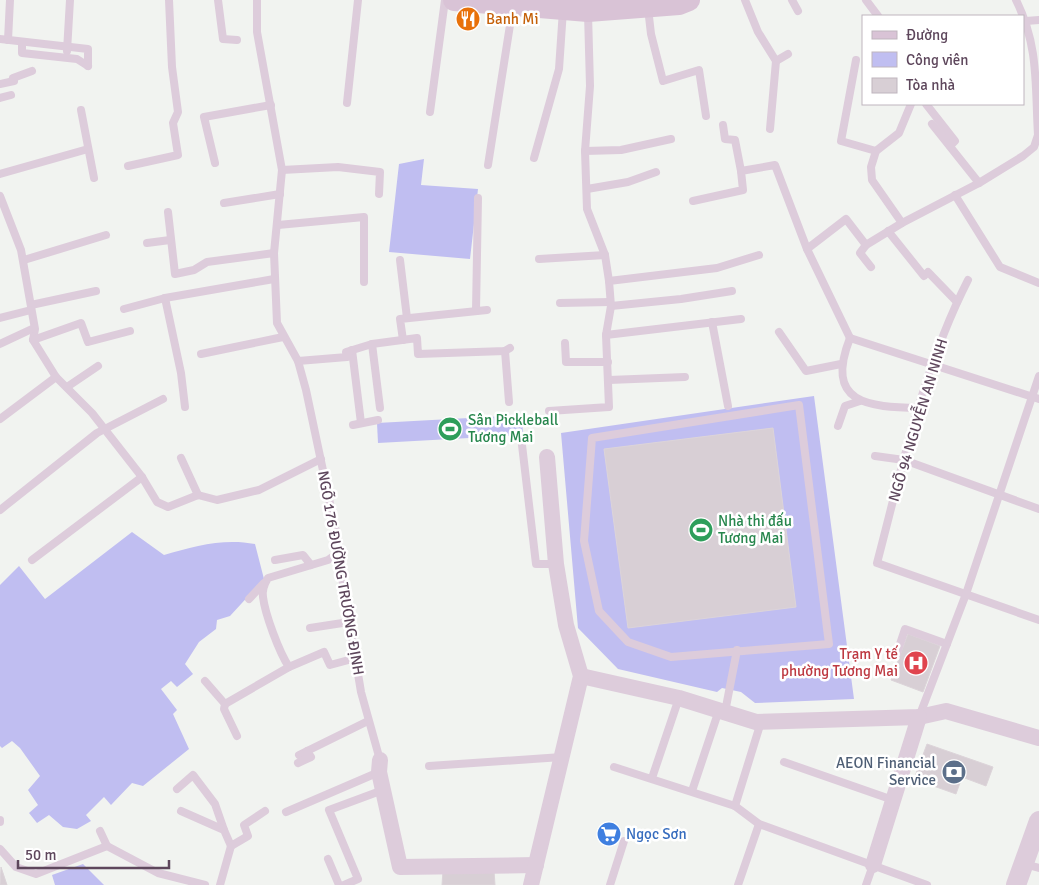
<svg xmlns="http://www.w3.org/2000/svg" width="1039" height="885" font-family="Signika,sans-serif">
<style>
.green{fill:#c0bef1}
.building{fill:#d8cfd5;stroke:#dcd4d9}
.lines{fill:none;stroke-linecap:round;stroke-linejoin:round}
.service{stroke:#ddccdb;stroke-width:8}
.minor{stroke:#ddccdb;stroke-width:16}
.tertiary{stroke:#ddccdb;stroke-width:20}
.secondary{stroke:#d9c3d6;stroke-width:22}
.labels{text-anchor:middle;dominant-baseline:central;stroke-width:5;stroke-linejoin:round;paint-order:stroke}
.food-label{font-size:15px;fill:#c56008;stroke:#fff;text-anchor:start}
.leisure-label{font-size:15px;fill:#27864d;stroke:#fff;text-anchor:start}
.street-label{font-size:15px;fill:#5e475c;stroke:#fff}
.health-label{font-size:15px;fill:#be3a42;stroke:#fff;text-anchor:end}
.service-label{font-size:15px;fill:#4e5e75;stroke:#fff;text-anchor:end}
.shop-label{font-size:15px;fill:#366cbe;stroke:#fff;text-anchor:start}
</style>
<rect width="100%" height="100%" fill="#f1f3f0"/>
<g class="green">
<polygon points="424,159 421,185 478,189 470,259 389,252 399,164"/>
<polygon points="814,396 854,699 755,703 741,692 722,688 717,692 618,669 578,628 561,433"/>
<polygon points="522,415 523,435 378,443 377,423"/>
<path d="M132,532L164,555C194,546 224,538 255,544L264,579L230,616L217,620L216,629L199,642L185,664L193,674L177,687L171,681L161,689L177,710L173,714L189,749L143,786L132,783L111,805L104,797L86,815L91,821L77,829L63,827L49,815L37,823L29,813L38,805L28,790L40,776L20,748L12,741L2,748L0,746V585L19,566L45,599Z"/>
<polygon points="83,864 104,885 55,885 52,875"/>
</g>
<g class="building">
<polygon points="773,428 796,607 628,628 604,449"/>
<polygon points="908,634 940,646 923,692 891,680"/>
<polygon points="927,744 993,767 986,786 962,777 956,794 914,779"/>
<polygon points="1,867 7,885 0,885"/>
<polygon points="443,870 494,870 495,885 442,885"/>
</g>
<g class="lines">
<g class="service">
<polyline points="218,0 223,39 237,40"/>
<polyline points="257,0 257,32 282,170 274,253 277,323 298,361 306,390 339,546 338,553 361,692 380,760"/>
<polyline points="745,0 758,32 776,61 770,129"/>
<polyline points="792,0 798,11"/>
<polyline points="866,0 878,16"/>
<polyline points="648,8 651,34 663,81 699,70 706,116"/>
<polyline points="1026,21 1039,20"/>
<polyline points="0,39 88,49 88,66"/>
<polyline points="8,40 10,0"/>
<polyline points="22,42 22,53 77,59 88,66"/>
<polyline points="67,51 70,0"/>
<polyline points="856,60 841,141 876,151"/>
<polyline points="776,61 788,54"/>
<polyline points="0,84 14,81 13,78 32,71"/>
<polyline points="0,98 11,95"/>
<polyline points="347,103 358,0"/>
<polyline points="926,104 955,141 950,146"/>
<polyline points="81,110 94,178"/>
<polyline points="430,112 445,0"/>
<polyline points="932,124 979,183"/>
<polyline points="723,125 725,139 735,140 741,171"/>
<polyline points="585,151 621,150 671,139"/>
<polyline points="534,158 559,69 563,10"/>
<polyline points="215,163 204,117 271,105"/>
<polyline points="488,165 513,6"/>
<polyline points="128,166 178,155 173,123 178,112 172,67 169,0"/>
<polyline points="282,170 338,167 380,172 379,194"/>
<polyline points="0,174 88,149"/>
<polyline points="587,189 628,182 656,172"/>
<polyline points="955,195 1000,267 1039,283"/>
<polyline points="0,196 21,250 35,329 33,340 56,377 92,413 142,477 157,502 168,507 198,495 217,500 259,490 321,459"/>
<polyline points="693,201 743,190 741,171 775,165 807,249"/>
<polyline points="224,203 280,194"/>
<polyline points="168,212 175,274 194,270 207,262 274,253"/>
<polyline points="902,223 872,180 871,167 876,151 899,133 911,104"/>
<polyline points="278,225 364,217 364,282"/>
<polyline points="888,231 924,276 928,272 957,302"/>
<polyline points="147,243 170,240"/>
<polyline points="866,245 860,253 871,267"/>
<polyline points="539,259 605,255"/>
<polyline points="24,260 106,235"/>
<polyline points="400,260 407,318"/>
<path d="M968,280C923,368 902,468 877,563L1039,620"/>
<polyline points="609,281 717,268 759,255"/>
<polyline points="165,298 181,373 185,407"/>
<polyline points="560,303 610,302"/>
<polyline points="31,305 96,291"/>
<polyline points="611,306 681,299 732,291"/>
<polyline points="124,309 165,298 274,279"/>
<polyline points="476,311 478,198"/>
<polyline points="0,318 31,310"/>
<polyline points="712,322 728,406"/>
<polyline points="779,332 806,371 841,364"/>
<polyline points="606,335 741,319"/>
<path d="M850,338L807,249L846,219L866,245L902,223L979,183L1023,156L1034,147L1038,135C1035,85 1039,46 1016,0"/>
<polyline points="850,338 1039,399"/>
<path d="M850,338C824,404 868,407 920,408"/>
<polyline points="33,340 81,323 88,342 130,331"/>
<polyline points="403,340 400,319 487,310"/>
<polyline points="565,343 566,362 608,362"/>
<polyline points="0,344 34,328"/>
<polyline points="372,344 380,408"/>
<polyline points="352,350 361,423"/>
<polyline points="505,351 509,402"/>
<polyline points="201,354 283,337"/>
<polyline points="298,361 347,357 346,352 372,344 417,338 418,354 505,351 510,348"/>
<polyline points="609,380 685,377"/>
<polyline points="67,387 98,366"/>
<polygon points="799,405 829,644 671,657 628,642 599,611 584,541 592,438"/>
<polyline points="549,411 609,407 606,335 611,306 609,281 605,255 587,209 585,151 590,86 588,13"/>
<polyline points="0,419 56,377"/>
<polyline points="353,425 378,420"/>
<polyline points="838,426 845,406 860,401"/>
<polyline points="522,445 536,564 556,564"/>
<polyline points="875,456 904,460 1039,509"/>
<polyline points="181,458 198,495"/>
<polyline points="0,510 97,433 163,399"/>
<polyline points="32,560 142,477"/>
<polyline points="275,560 303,555 311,565"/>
<polyline points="249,599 264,583"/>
<polyline points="310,628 349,622"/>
<polyline points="896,656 905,629 947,644"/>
<path d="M289,667C279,652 265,614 263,597C262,591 265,583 268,578L328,560L338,553"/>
<polyline points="205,681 225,704 224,709 237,736"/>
<polyline points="225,704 289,667 324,652 330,665 356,658"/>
<polyline points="725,712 737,650"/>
<polyline points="919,717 966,594 1039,376"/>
<polyline points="299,755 368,721"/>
<polyline points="784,762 893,800"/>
<polyline points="298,763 311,757 307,751"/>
<polyline points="429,766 562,757"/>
<polyline points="614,767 735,806 759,824 927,885"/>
<polyline points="652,778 679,698"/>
<polyline points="177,789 193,775 215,804 224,830"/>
<polyline points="692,791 719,710"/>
<polyline points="735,806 761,722"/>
<polyline points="181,811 224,830 231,846"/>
<polyline points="286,812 379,772"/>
<polyline points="0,820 0,822"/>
<polyline points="100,831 107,846"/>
<polyline points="0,849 16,867 36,874 107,846 158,873 205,885"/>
<polyline points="328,859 339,885"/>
<polyline points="1024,864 1039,868"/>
<polyline points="220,885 231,846 248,836 244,825 265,811"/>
<polyline points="344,885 358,879 329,810 383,790"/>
<polyline points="610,885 624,841"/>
<polyline points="738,885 759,824"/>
<polyline points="866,885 873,865"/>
</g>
<g class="minor">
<polyline points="581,676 679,698 756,722 919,717 946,711 1039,738"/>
<polyline points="380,760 379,772 400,867 536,865"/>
<polyline points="873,865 919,717"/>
<polyline points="531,885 581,676 566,625 556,564 547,457"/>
</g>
<polyline class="tertiary" points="1016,885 1039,821"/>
<polyline class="secondary" points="454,0 588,11 679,4 689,0"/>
</g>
<defs>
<symbol id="restaurant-disc" viewBox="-11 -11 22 22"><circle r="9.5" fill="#e8710a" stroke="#fff"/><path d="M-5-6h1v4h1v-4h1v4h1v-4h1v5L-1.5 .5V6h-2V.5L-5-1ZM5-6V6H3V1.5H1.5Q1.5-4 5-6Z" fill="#fff"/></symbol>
<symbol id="stadium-disc" viewBox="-11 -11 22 22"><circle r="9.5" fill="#2e9e5b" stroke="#fff"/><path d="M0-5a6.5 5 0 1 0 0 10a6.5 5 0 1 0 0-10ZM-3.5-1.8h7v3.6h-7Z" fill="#fff"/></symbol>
<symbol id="hospital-disc" viewBox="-11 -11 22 22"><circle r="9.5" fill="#e0444e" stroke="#fff"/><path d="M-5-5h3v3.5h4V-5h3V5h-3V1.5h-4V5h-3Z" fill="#fff"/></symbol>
<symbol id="bank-disc" viewBox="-11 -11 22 22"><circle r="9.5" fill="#5c6f8a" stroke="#fff"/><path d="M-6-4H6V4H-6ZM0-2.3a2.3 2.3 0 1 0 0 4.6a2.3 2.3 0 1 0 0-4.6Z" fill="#fff"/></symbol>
<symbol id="supermarket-disc" viewBox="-11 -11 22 22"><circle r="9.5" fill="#3f7fe0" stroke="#fff"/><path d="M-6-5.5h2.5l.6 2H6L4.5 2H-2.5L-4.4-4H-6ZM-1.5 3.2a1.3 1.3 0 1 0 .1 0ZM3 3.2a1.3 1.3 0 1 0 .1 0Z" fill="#fff"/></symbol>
</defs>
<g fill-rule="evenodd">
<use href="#restaurant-disc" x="454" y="5" width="28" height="28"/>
<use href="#stadium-disc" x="436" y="415" width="28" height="28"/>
<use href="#stadium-disc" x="687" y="516" width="28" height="28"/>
<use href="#hospital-disc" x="902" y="649" width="28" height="28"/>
<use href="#bank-disc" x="940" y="758" width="28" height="28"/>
<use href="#supermarket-disc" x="595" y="820" width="28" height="28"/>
</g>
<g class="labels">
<g class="food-label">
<text x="486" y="19">Banh Mi</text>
</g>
<g class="leisure-label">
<text x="468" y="420">Sân Pickleball<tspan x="468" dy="17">Tương Mai</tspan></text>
<text x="718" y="521">Nhà thi đấu<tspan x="718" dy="17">Tương Mai</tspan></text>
</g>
<g class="street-label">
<text transform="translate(918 420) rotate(-73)">NGÕ 94 NGUYỄN AN NINH</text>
<text transform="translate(341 573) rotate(80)">NGÕ 176 ĐƯỜNG TRƯƠNG ĐỊNH</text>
</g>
<g class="health-label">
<text x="898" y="654">Trạm Y tế<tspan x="898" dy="17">phường Tương Mai</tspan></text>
</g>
<g class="service-label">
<text x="936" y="763">AEON Financial<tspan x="936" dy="17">Service</tspan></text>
</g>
<g class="shop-label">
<text x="626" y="834">Ngọc Sơn</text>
</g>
</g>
<rect x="862" y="15" width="162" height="90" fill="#ffffff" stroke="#bfb5be"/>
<rect x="872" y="31" width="25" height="8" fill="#d9c3d6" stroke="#bfb5be"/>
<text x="906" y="40" font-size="15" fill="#5e475c">Đường</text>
<rect x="872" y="52" width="25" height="15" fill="#c0bef1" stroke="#bfb5be"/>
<text x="906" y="65" font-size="15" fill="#5e475c">Công viên</text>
<rect x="872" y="78" width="25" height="15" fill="#d8cfd5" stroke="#bfb5be"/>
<text x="906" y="90" font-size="15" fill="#5e475c">Tòa nhà</text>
<path d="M18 860v8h151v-8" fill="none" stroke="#5e475c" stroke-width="2.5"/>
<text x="25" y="860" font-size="15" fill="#5e475c" stroke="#ffffff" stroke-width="4" paint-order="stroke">50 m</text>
</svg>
